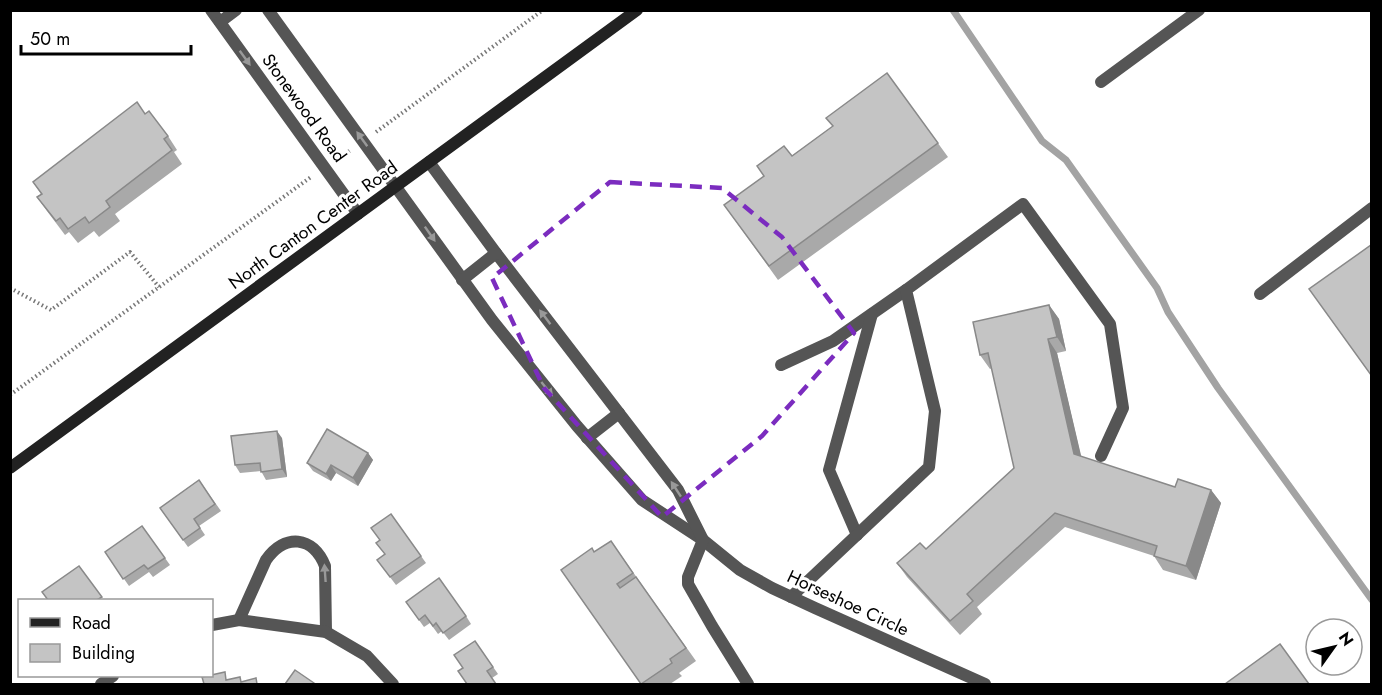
<svg xmlns="http://www.w3.org/2000/svg" width="1382" height="695" font-family="Jost,sans-serif">
<style>
.lines{fill:none;stroke-linecap:round;stroke-linejoin:round}
.stream{stroke:#a3a3a3;stroke-width:7}
.path{stroke:#777;stroke-width:4;stroke-dasharray:1.5 3;stroke-linecap:butt}
.lane{stroke:#555;stroke-width:12}
.street{stroke:#555;stroke-width:12}
.secondary{stroke:#222;stroke-width:12}
.wall{fill:#a9a9a9}
.shaded-wall{fill:#898989}
.building{fill:#c4c4c4;stroke:#898989;stroke-width:1.5}
.oneway{fill:#999}
.marked{fill:none;stroke:#7b2cbf;stroke-width:4.5;stroke-dasharray:12 8;stroke-linejoin:round}
.labels{text-anchor:middle;dominant-baseline:central;stroke-width:6;stroke-linejoin:round;paint-order:stroke}
.street-label{font-size:18px;fill:#000;stroke:#fff}
</style>
<rect width="100%" height="100%" fill="#fff"/>
<g class="lines">
<polyline class="stream" points="953,10 1042,141 1066,160 1157,288 1168,312 1218,388 1372,600"/>
<g class="path">
<polyline points="376,132 543,10"/>
<polyline points="337,159 351,150"/>
<polyline points="10,288 51,310 130,252 159,287"/>
<polyline points="10,395 311,177"/>
</g>
<g class="lane">
<polyline points="1101,82 1199,10"/>
<polyline points="1260,294 1372,208"/>
<polyline points="781,365 833,341 906,290"/>
<polyline points="857,535 829,470 872,314"/>
<polyline points="791,597 929,467 935,411 906,290 1023,204 1110,324 1123,408 1101,456"/>
</g>
<g class="street">
<polyline points="211,10 358,214"/>
<polyline points="268,10 492,320 577,426 642,500 703,540 740,570 772,588 815,608 985,684"/>
<polyline points="220,22 236,10"/>
<polyline points="429,162 496,253 678,490 703,540 688,577 688,584 712,626 748,684"/>
<polyline points="462,280 496,253"/>
<polyline points="587,438 619,413"/>
<path d="M239,620L266,560C285,533 313,536 325,566L326,632"/>
<polyline points="212,625 239,620 326,632 367,656 393,684"/>
<polyline points="101,684 113,676"/>
</g>
<polyline class="secondary" points="10,468 637,10"/>
</g>
<g class="wall">
<polygon points="887,73 948,157 778,280 724,205 833,126"/>
<polygon points="145,114 168,136 177,150 174,152 182,164 115,214 120,221 99,237 94,231 78,243 69,232 65,235 47,211 37,197 41,194 33,182"/>
<polygon points="1049,305 1059,319 1066,351 1057,353 1081,457 1175,487 1211,490 1221,503 1196,580 1163,570 1154,556 1065,527 977,607 982,614 960,635 907,577 897,563 926,549 1014,468 992,368 990,369 980,355"/>
<polygon points="282,438 287,477 266,480 261,471 240,473 235,465"/>
<polygon points="368,453 373,460 358,486 336,473 331,481 313,471 307,463"/>
<polygon points="199,480 221,511 199,526 205,535 188,547 160,508"/>
<polygon points="380,540 421,556 426,563 396,585 377,560 385,554"/>
<polygon points="611,541 696,661 679,673 682,676 670,684 642,684 561,570 594,552"/>
<polygon points="105,552 165,558 170,565 153,577 149,572 129,586"/>
<polygon points="406,602 466,616 471,624 449,640 442,631 438,634 430,623 424,627"/>
<polygon points="475,641 498,674 492,678 463,668"/>
</g>
<g class="shaded-wall">
<polygon points="1049,305 1059,319 1066,351 1057,337"/>
<polygon points="1048,339 1057,353 1084,468 1074,454"/>
<polygon points="277,431 282,438 287,477 282,469"/>
<polygon points="368,453 373,460 358,486 353,478"/>
<polygon points="331,465 336,473 331,481 326,474"/>
<polygon points="1211,490 1221,503 1196,580 1186,566"/>
</g>
<g class="building">
<polygon points="887,73 938,143 769,266 724,205 764,176 757,166 784,146 792,156 833,126 826,118"/>
<polygon points="137,102 145,114 149,111 168,136 164,139 172,150 106,201 110,207 89,223 85,217 68,229 60,218 56,221 37,197 42,194 33,182"/>
<polygon points="1371,245 1371,375 1309,289"/>
<polygon points="1049,305 1057,337 1048,339 1074,454 1175,487 1178,479 1211,490 1186,566 1154,556 1157,546 1055,513 967,594 973,601 950,621 897,563 920,543 926,549 1014,468 988,353 980,355 973,322"/>
<polygon points="327,429 368,453 353,478 331,465 326,474 307,463"/>
<polygon points="277,431 282,469 261,472 260,463 235,465 231,436"/>
<polygon points="199,480 215,504 194,519 200,528 183,540 160,508"/>
<polygon points="391,514 421,556 390,577 377,560 385,554 376,543 380,540 371,528"/>
<polygon points="142,526 165,558 148,569 144,565 123,579 105,552"/>
<polygon points="611,541 633,573 617,584 620,588 636,577 686,648 670,659 672,663 641,684 561,570 592,548 594,552"/>
<polygon points="79,566 102,597 97,600 48,600 42,592"/>
<polygon points="439,578 466,616 443,633 436,623 433,626 425,615 419,620 406,602"/>
<polygon points="475,641 493,667 487,671 496,684 467,684 458,671 463,668 454,655"/>
<polygon points="1280,644 1309,684 1225,684"/>
<polygon points="295,670 314,683 313,684 285,684"/>
<polygon points="225,672 226,680 240,677 241,682 256,678 257,684 204,684 202,677"/>
</g>
<defs><path id="oneway-solid" d="M-6-.8H1V-3.2L6.5 0L1 3.2V.8H-6Z" transform="scale(1.5)"/></defs>
<g class="oneway">
<use href="#oneway-solid" transform="translate(245 58) rotate(54)"/>
<use href="#oneway-solid" transform="translate(362 139) rotate(-126)"/>
<use href="#oneway-solid" transform="translate(430 234) rotate(55)"/>
<use href="#oneway-solid" transform="translate(545 317) rotate(-127)"/>
<use href="#oneway-solid" transform="translate(547 389) rotate(51)"/>
<use href="#oneway-solid" transform="translate(676 489) rotate(-123)"/>
<use href="#oneway-solid" transform="translate(325 573) rotate(-94)"/>
</g>
<path class="marked" d="M610,182L722,188L782,237L854,333L762,436L662,517L544,388L492,278Z"/>
<g class="labels">
<g class="street-label">
<text transform="translate(304 108) rotate(54)">Stonewood Road</text>
<text transform="translate(313 225) rotate(-36)">North Canton Center Road</text>
<text transform="translate(848 603) rotate(25)">Horseshoe Circle</text>
</g>
</g>
<rect width="1382" height="695" fill="none" stroke="#000000" stroke-width="24"/>
<rect x="18" y="599" width="195" height="78" fill="#ffffff" stroke="#999999" stroke-width="1.5"/>
<rect x="30" y="618" width="30" height="9" fill="#222222" stroke="#999999" stroke-width="1.5"/>
<text x="72" y="629" font-size="18" fill="#000000">Road</text>
<rect x="30" y="644" width="30" height="18" fill="#c4c4c4" stroke="#999999" stroke-width="1.5"/>
<text x="72" y="659" font-size="18" fill="#000000">Building</text>
<g transform="translate(1334 647) rotate(56)"><circle r="28" fill="#ffffff" stroke="#999999" stroke-width="1.5"/>
<path d="M0-4.5L10 22L0 15L-10 22Z" fill="#000000"/>
<text y="-9" font-size="16" font-weight="bold" text-anchor="middle" fill="#000000">N</text>
</g>
<path d="M21 45v9h170v-9" fill="none" stroke="#000000" stroke-width="3"/>
<text x="30" y="45" font-size="18" fill="#000000" stroke="#ffffff" stroke-width="4.5" paint-order="stroke">50 m</text>
</svg>
